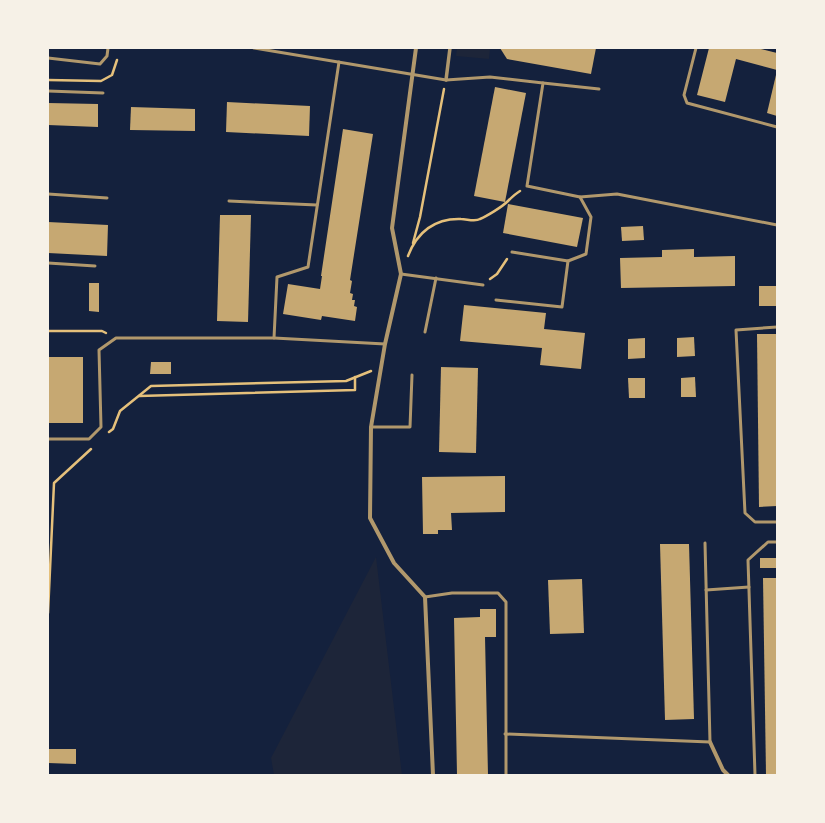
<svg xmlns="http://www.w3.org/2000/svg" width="825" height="823" font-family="Mulish,sans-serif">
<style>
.green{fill:#1d2539}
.building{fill:#c6a872}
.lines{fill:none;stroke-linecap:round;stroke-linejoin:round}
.path{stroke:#e5c07b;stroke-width:2.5}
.service{stroke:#b1986c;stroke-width:3}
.pedestrian{stroke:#b1986c;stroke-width:3.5}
.minor{stroke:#b1986c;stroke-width:4}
</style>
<rect width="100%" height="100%" fill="#14213d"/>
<g class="green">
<polygon points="457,48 490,48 489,59 456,56"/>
<polygon points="376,557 402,775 274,775 271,758"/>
</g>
<g class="building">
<polygon points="500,48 596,48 591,74 507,59"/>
<polygon points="709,48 757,48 777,53 777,70 736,59 725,102 697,95"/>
<polygon points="776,75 777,75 777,116 767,113"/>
<polygon points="495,87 526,93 505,202 474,196"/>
<polygon points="227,102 310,106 309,136 226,132"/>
<polygon points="48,103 98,104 98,127 48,125"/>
<polygon points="131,107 195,109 195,131 130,130"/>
<polygon points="343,129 373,134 350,280 352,281 350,293 353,294 352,300 355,300 354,306 357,307 355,321 322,316 321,320 283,314 288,284 320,289 322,276 321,276"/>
<polygon points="508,204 583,218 577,247 503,233"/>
<polygon points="220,215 251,215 248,322 217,321"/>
<polygon points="48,222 108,225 107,256 48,253"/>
<polygon points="643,226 644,240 622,241 621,227"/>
<polygon points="694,249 694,257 735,256 735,286 621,288 620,258 662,257 662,250"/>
<polygon points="89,283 99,283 99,312 89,311"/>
<polygon points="759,286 776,286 777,306 759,306"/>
<polygon points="464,305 546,313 544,329 585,333 581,369 540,365 542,348 460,341"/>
<polygon points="757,334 777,334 777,506 759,507"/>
<polygon points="694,337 695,356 677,357 677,338"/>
<polygon points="645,338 645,358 628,359 628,339"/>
<rect x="48" y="357" width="35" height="66"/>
<polygon points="151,362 171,362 171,374 150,374"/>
<polygon points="441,367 478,368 476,453 439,452"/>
<polygon points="695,377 696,397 681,397 681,378"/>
<polygon points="628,378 645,378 645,398 629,398"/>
<polygon points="505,476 505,512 451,513 452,530 438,530 438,534 423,534 422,477"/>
<polygon points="660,544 689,544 694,719 665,720"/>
<rect x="760" y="558" width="17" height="10"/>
<polygon points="763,578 777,578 777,775 766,775"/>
<polygon points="582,579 584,633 550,634 548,580"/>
<polygon points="480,609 496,609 496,637 485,637 488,775 457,775 454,618 480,617"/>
<polygon points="48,749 76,749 76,764 48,763"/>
</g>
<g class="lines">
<g class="path">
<polyline points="48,80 101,81 112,75 117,60"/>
<polyline points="413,243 420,217 444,89"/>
<path d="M408,256C417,232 435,218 461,219C467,219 475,222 480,219C487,216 502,207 508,201C512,197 515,194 520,191"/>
<polyline points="490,279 497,274 507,259"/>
<polyline points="48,331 102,331 106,333"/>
<polyline points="139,396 355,390 355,377"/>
<polyline points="109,432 113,429 120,411 151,386 346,381 371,371"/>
<polyline points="48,613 54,483 91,449"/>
</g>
<g class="service">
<polyline points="254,48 446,80 490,77 543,83 527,186 580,197 617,194 777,225"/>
<polyline points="696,48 684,95 687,103 777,127"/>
<polyline points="48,58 100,64 107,56 108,48"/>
<polyline points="543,83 599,89"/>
<polyline points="48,91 103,93"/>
<polyline points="48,194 107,198"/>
<polyline points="229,201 317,205"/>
<polyline points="512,252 568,261 586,254 591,217 580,197"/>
<polyline points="48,263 95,266"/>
<polyline points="401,274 483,285"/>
<polyline points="496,300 562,307 568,261"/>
<polyline points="777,327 736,330 745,513 755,522 777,522"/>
<polyline points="425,332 436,278"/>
<polyline points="274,338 277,277 308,267 339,62"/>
<polyline points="371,427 410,427 412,375"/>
<polyline points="48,439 89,439 101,427 99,350 116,338 274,338 385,344"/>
<polyline points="706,590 749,587"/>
<polyline points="425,597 452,593 498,593 506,602 506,775"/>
<polyline points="505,734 710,742 705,543"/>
<polyline points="755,775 748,560 768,542 777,542"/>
</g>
<polyline class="pedestrian" points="446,80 450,48"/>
<g class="minor">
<polyline points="416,48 392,228 401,274 385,344 371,427 370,518 394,563 425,597 433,775"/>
<polyline points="710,742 723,770 728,775"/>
</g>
</g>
<rect width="825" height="823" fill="none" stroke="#f6f1e7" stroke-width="98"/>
</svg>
